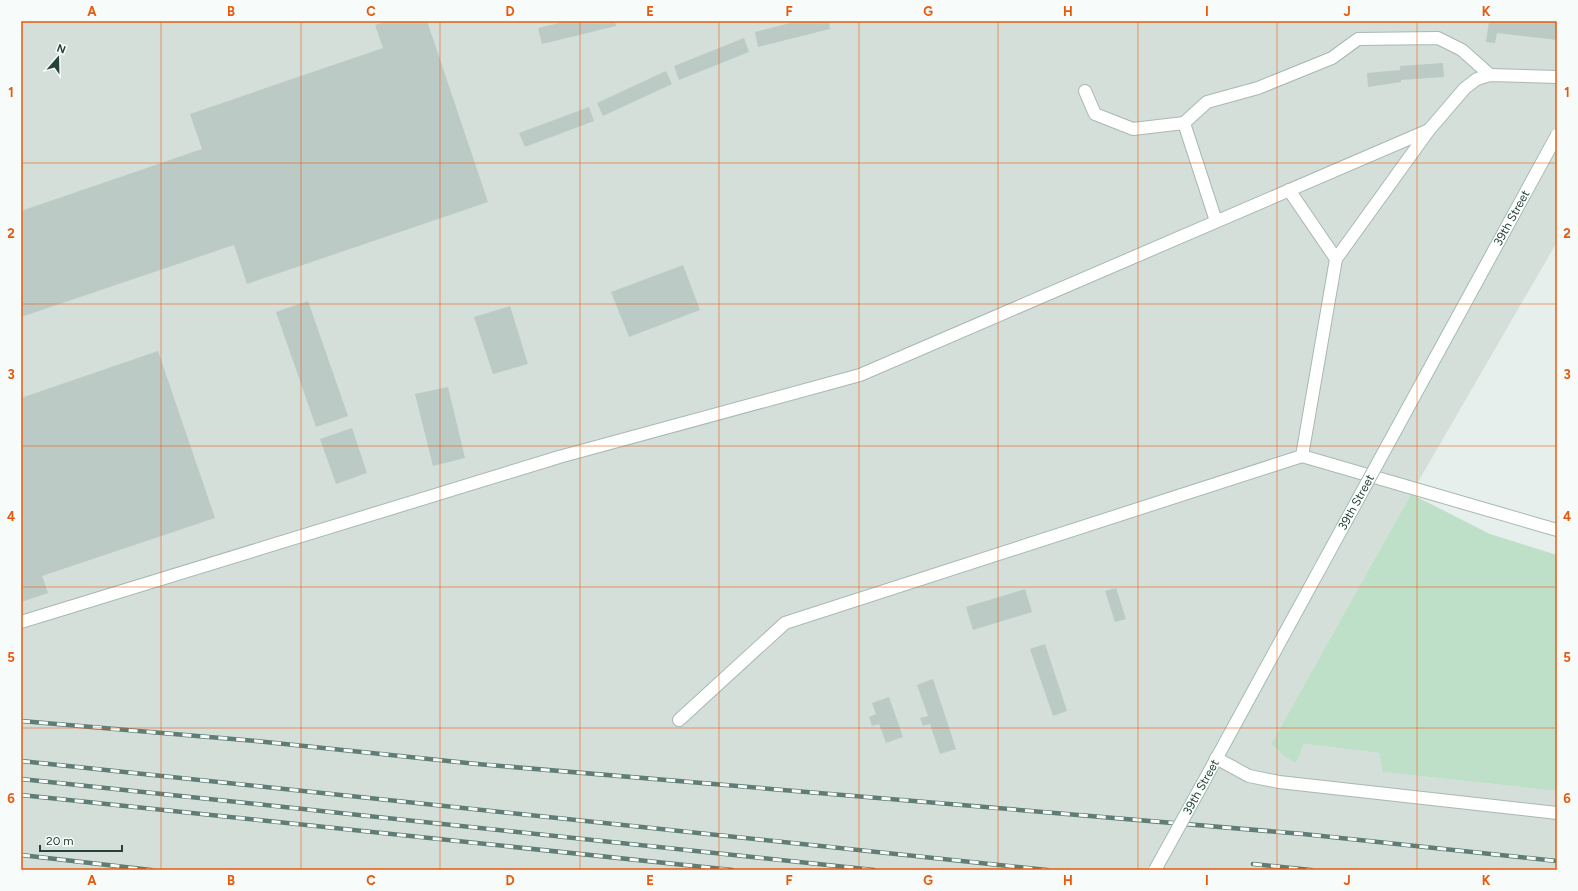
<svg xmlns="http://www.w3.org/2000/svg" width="1578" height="891" font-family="Figtree,sans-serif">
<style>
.built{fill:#d4dfda}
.green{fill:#bfe0c8}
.building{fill:#bbcac4}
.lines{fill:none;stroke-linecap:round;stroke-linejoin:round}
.lane-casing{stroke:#a8b8b2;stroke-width:14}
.secondary-casing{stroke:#a4bbb3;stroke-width:14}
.lane{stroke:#fff;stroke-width:12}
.secondary{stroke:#fff;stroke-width:12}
.rail-casing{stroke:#5f7d75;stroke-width:4.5}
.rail{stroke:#f7fbf9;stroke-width:3;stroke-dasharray:9;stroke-linecap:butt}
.secondary-bridge-casing{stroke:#a4bbb3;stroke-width:14;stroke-linecap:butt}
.secondary-bridge{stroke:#fff;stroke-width:12}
.grid{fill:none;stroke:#e8590c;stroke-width:1;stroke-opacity:0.55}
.labels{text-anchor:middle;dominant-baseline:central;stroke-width:3;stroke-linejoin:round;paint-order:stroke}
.street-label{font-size:12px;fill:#24423a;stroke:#f7fbf9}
.neatline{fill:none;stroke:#e8590c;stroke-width:1.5}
.grid-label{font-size:13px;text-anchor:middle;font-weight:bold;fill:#e8590c}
</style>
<rect width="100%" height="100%" fill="#e6efeb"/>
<polygon class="built" points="21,21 1557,21 1557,242 1411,494 1271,744 1285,757 1296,763 1304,744 1379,753 1384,772 1557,791 1557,870 21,870"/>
<polygon class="green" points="1411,494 1490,534 1557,555 1557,791 1383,772 1379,753 1304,744 1296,763 1285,757 1271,744"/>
<g class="building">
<polygon points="388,21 427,21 488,202 247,284 234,245 21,317 21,211 202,149 190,114 383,48 375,25"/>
<polygon points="568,21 615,21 616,26 542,44 538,28"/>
<polygon points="798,21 829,21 830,29 758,47 755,32"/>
<polygon points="1489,21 1557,21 1557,40 1497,33 1495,43 1486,42"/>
<polygon points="744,38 749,52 679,80 674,66"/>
<polygon points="1443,63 1444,77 1401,80 1401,82 1368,87 1367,73 1400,70 1400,66"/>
<polygon points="666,71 672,84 603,116 597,103"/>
<polygon points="589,107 594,121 525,147 519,133"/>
<polygon points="683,265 700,310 629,337 611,292"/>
<polygon points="308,301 348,416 316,427 276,312"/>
<polygon points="510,306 528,364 493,374 474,317"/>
<polygon points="158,351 215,518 42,576 48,593 21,602 21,398"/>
<polygon points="448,387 465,458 433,466 415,394"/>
<polygon points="352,428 367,473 336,484 320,439"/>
<polygon points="1116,588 1126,619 1115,622 1105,591"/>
<polygon points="1025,589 1032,612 973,630 966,607"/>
<polygon points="1045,644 1067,711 1053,716 1030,649"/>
<polygon points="933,679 956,749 940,754 930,724 923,726 920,718 928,716 917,685"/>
<polygon points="889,697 903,737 886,743 879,724 872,726 869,717 876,714 872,703"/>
</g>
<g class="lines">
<defs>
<g id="lane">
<polyline points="1085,91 1095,114 1133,129 1184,123"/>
<polyline points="1289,190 1336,259"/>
<polyline points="1216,221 1184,123 1207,102 1258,88 1332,58 1358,39 1438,38 1462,50 1490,75"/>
<polyline points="1302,456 1336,259 1429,130 1465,88 1477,79 1490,75 1557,77"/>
<polyline points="21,622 559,457 860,375 1429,130"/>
<polyline points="679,720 785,623 1302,456 1557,530"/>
<polyline points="1216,758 1249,776 1279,782 1557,813"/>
</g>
<polyline id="secondary" points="1203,783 1316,576"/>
</defs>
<use href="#lane" class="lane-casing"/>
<use href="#secondary" class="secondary-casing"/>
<use href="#lane" class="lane"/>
<use href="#secondary" class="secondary"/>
<defs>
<g id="rail">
<polyline points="21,721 256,741 477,764 1303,834 1557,861"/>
<polyline points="21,761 1047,870"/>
<polyline points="21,779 874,870"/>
<polyline points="21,795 732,870"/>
<polyline points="21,855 151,870"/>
<polyline points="1253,864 1311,870"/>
</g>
</defs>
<use href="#rail" class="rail-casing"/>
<use href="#rail" class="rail"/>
<defs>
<g id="secondary-bridge">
<path id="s1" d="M1316,576L1557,135"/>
<polyline points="1155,870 1203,783"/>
</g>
</defs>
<use href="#secondary-bridge" class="secondary-bridge-casing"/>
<use href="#secondary-bridge" class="secondary-bridge"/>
</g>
<path class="grid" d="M161,21V870M301,21V870M440,21V870M580,21V870M719,21V870M859,21V870M998,21V870M1138,21V870M1277,21V870M1417,21V870M21,163H1557M21,304H1557M21,446H1557M21,587H1557M21,728H1557"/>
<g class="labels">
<g class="street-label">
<text stroke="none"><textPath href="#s1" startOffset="408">39th Street</textPath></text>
<text stroke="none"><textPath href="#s1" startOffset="84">39th Street</textPath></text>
<text transform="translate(1201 787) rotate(-61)">39th Street</text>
</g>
</g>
<rect width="1578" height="891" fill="none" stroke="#f7fbf9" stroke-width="44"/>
<g transform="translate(58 58) rotate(20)" stroke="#f7fbf9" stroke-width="3" paint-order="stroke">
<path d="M0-3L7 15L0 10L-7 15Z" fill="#24423a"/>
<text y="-6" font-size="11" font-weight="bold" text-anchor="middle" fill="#24423a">N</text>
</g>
<path d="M40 845v6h82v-6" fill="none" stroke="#24423a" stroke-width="2"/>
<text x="46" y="845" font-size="12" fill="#24423a" stroke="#f7fbf9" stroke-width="3" paint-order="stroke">20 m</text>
<rect x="22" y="22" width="1534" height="847" class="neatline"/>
<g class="grid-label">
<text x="92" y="16">A</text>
<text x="231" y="16">B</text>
<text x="371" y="16">C</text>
<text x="510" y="16">D</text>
<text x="650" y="16">E</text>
<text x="789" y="16">F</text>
<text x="928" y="16">G</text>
<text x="1068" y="16">H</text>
<text x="1207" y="16">I</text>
<text x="1347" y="16">J</text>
<text x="1486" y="16">K</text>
<text x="11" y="97">1</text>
<text x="1567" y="97">1</text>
<text x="11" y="238">2</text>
<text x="1567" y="238">2</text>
<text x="11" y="379">3</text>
<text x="1567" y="379">3</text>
<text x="11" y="521">4</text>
<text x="1567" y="521">4</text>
<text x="11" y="662">5</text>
<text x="1567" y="662">5</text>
<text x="11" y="803">6</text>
<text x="1567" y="803">6</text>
<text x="92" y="885">A</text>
<text x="231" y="885">B</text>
<text x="371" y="885">C</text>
<text x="510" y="885">D</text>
<text x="650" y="885">E</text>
<text x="789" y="885">F</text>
<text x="928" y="885">G</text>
<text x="1068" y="885">H</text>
<text x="1207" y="885">I</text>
<text x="1347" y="885">J</text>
<text x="1486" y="885">K</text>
</g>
</svg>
